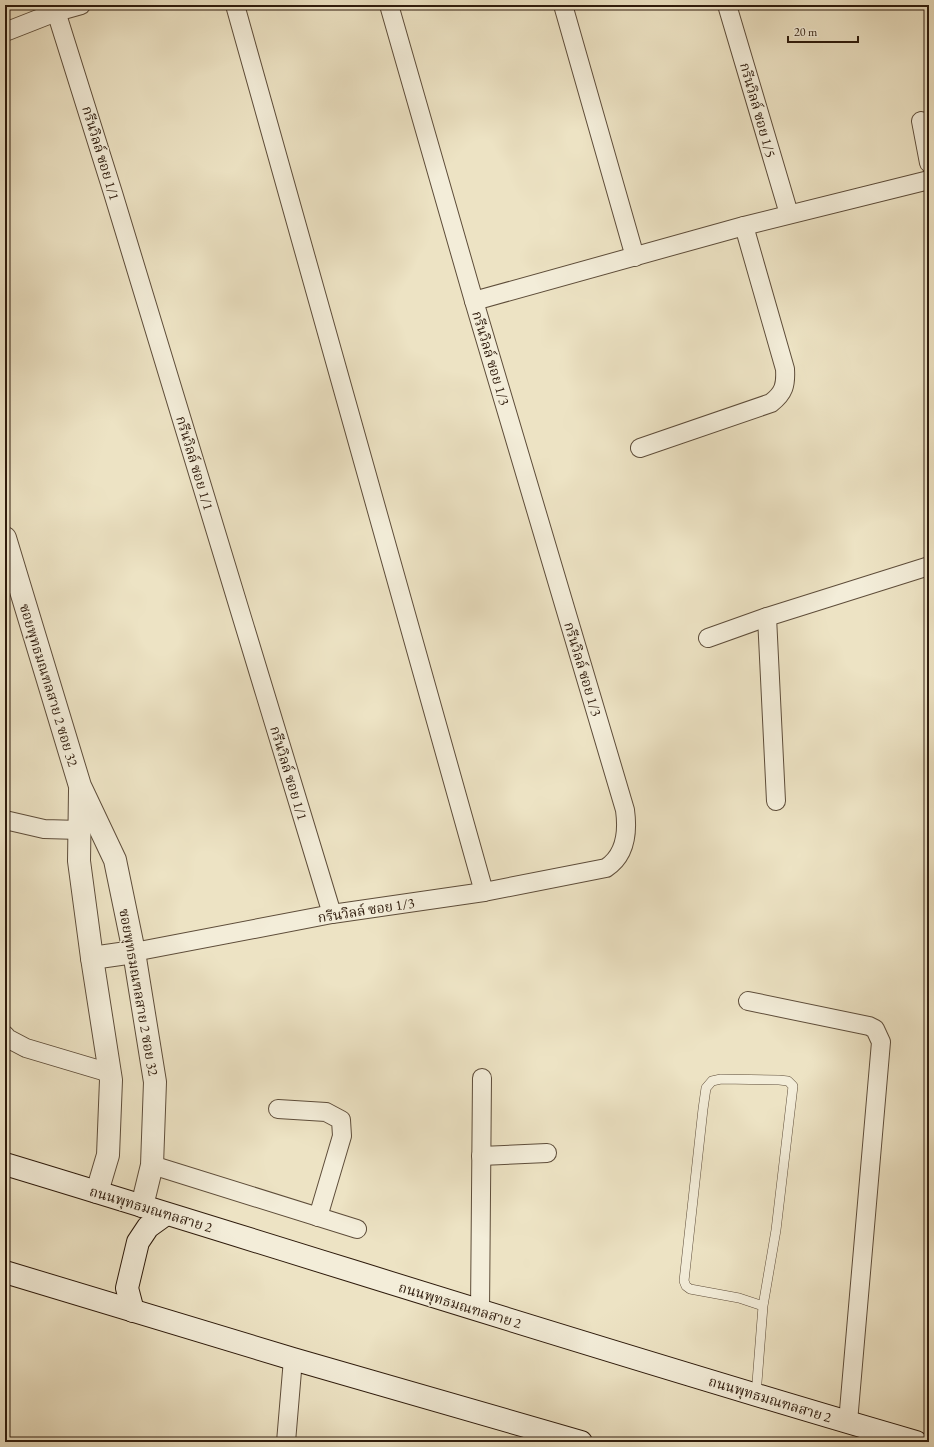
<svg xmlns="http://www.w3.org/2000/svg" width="934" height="1447" font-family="'EB Garamond','Noto Serif Thai',serif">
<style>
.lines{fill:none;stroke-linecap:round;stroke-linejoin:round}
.service-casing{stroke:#5e4d3a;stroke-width:10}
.minor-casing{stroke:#5e4d3a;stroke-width:20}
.tertiary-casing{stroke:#5e4d3a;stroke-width:24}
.secondary-casing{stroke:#2e1b0c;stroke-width:24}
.service{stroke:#f3edd9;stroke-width:9}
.minor{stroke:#f3edd9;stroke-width:18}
.tertiary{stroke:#f3edd9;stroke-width:22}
.secondary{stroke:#f3edd9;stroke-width:22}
.labels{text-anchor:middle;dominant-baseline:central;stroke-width:3;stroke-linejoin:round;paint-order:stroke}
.street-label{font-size:14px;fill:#2e1b0c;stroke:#f3edd9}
</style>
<rect width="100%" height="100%" fill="#ede3c4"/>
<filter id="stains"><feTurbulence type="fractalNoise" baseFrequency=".005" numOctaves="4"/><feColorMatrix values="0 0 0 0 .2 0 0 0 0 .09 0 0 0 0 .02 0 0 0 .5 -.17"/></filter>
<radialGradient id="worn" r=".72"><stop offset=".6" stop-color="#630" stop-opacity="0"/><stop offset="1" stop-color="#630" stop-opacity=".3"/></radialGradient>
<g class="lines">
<defs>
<polyline id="service" points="756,1395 763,1306 739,1298 690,1289 686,1286 684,1281 703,1109 706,1088 712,1081 721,1079 779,1080 788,1081 793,1086 776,1230 763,1306"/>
<g id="minor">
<polyline points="54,5 113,193 332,914"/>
<polyline points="235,5 484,892"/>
<polyline points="563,5 635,257"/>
<polyline points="727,5 789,214"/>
<polyline points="5,32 56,12 81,5"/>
<polyline points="921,121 929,163"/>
<polyline points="474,301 744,226 929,180"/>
<path d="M640,448L771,403C784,393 786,385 785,369L744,226"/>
<polyline points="708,638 767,617"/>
<polyline points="776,801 767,617 929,566"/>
<polyline points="5,820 44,829 80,830"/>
<path d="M134,952L332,914L484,892L606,868C626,855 628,832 625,810L474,301L389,5"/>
<polyline points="748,1001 869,1026 875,1029 881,1042 848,1422"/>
<polyline points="5,1035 7,1038 26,1048 110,1073"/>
<polyline points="278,1109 326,1112 341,1120 342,1136 318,1217"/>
<polyline points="481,1156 547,1153"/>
<polyline points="152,1165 357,1229"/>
<polyline points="480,1311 482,1078"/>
<polyline points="286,1442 293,1359"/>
</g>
<g id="tertiary">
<polyline points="5,538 80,786 115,860 134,952 155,1082 152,1165 142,1206"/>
<polyline points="80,791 79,861 92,958 111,1080 108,1155 97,1192"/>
<polyline points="92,958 134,952"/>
</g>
<g id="secondary">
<path d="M5,1164C309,1256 611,1354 916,1442"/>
<polyline points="5,1272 293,1359 581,1442"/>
<polyline points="133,1311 127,1288 138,1242 148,1227 166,1214"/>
</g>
</defs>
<use href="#service" class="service-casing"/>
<use href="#minor" class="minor-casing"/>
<use href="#tertiary" class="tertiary-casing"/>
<use href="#secondary" class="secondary-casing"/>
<use href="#service" class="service"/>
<use href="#minor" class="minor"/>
<use href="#tertiary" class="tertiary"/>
<use href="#secondary" class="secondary"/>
</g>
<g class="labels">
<g class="street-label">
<text transform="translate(758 110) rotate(74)">กรีนวิลล์ ซอย 1/5</text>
<text transform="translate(101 153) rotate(73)">กรีนวิลล์ ซอย 1/1</text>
<text transform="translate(491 358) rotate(73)">กรีนวิลล์ ซอย 1/3</text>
<text transform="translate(195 463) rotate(73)">กรีนวิลล์ ซอย 1/1</text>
<text transform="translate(583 669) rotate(73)">กรีนวิลล์ ซอย 1/3</text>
<text transform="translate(49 685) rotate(73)">ซอยพุทธมณฑลสาย 2 ซอย 32</text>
<text transform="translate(289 773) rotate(73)">กรีนวิลล์ ซอย 1/1</text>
<text transform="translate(366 910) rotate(-9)">กรีนวิลล์ ซอย 1/3</text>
<text transform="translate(139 992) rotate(80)">ซอยพุทธมณฑลสาย 2 ซอย 32</text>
<text transform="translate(151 1209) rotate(17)">ถนนพุทธมณฑลสาย 2</text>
<text transform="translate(460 1305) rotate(17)">ถนนพุทธมณฑลสาย 2</text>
<text transform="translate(770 1399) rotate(17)">ถนนพุทธมณฑลสาย 2</text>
</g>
</g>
<rect width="934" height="1447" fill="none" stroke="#ede3c4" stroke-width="20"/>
<rect x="6" y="6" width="922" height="1435" fill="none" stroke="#2e1b0c" stroke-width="2"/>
<rect x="10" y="10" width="914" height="1427" fill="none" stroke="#2e1b0c"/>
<path d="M788 36v6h70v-6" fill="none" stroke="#2e1b0c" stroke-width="2"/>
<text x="794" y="36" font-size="12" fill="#2e1b0c" stroke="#f3edd9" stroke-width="3" paint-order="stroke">20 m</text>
<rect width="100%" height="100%" filter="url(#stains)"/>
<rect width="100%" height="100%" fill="url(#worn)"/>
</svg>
